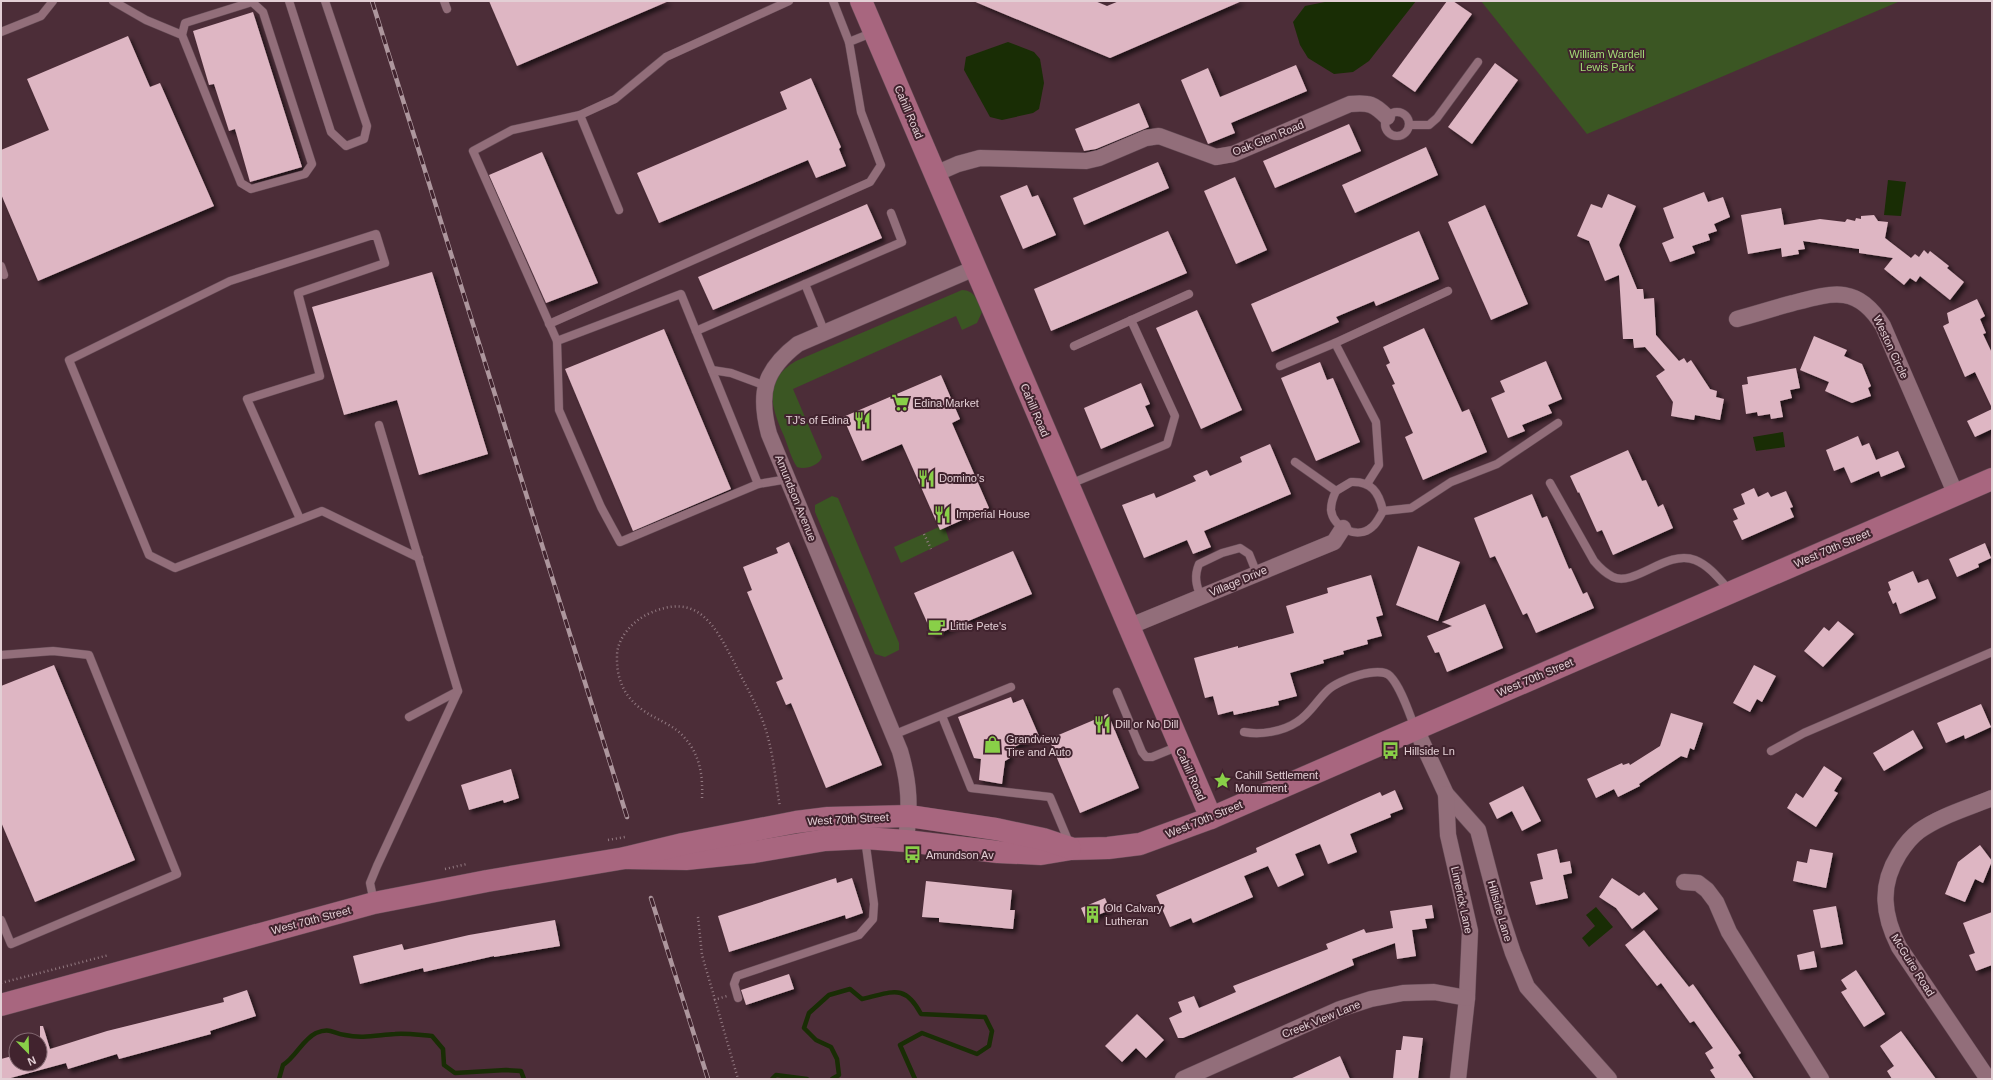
<svg xmlns="http://www.w3.org/2000/svg" width="1993" height="1080" font-family="Helvetica,sans-serif">
<style>
.green{fill:#3b5623}
.water{fill:#192d05}
.lines{fill:none;stroke-linecap:round;stroke-linejoin:round}
.stream{stroke:#192d05;stroke-width:4.5}
.building{fill:#deb6c3;filter:url(#shadow)}
.lane-casing{stroke:#664c56;stroke-width:9}
.street-casing{stroke:#664c56;stroke-width:17}
.secondary-casing{stroke:#664c56;stroke-width:23}
.path{stroke:#937a82;stroke-width:2.5;stroke-dasharray:1 3;stroke-linecap:butt}
.lane{stroke:#926e7a;stroke-width:8}
.street{stroke:#926e7a;stroke-width:16}
.secondary{stroke:#a8667f;stroke-width:22}
.rail-casing{stroke:#ad969d;stroke-width:4.5}
.rail{stroke:#41232e;stroke-width:3;stroke-dasharray:9;stroke-linecap:butt}
.labels{text-anchor:middle;dominant-baseline:central;stroke-width:4;stroke-linejoin:round;paint-order:stroke}
.park-label{font-size:11px;fill:#a3db76;stroke:#41232e}
.street-label{font-size:11px;fill:#e3cfd5;stroke:#41232e}
.poi-label{font-size:11px;fill:#e3cfd5;stroke:#41232e;text-anchor:start}
</style>
<defs>
<filter id="shadow"><feDropShadow dx="3.5" dy="3.5" stdDeviation="2" flood-color="#0009"/></filter>
</defs>
<rect width="100%" height="100%" fill="#4c2d38"/>
<g class="green">
<polygon points="1481,1 1897,1 1898,2 1587,134"/>
<path d="M962,290C975,290 978,302 982,312L977,323L962,330L956,316L793,389L822,457C819,466 805,470 797,467C791,458 788,446 784,436C771,406 762,381 796,361Z"/>
<polygon points="832,496 838,498 899,643 899,650 885,657 875,654 815,512 815,505"/>
<polygon points="939,527 945,528 949,540 901,563 894,547"/>
</g>
<g class="water">
<polygon points="1330,1 1416,1 1369,61 1353,72 1334,74 1308,58 1300,45 1293,22 1305,6"/>
<polygon points="1008,42 1034,52 1040,59 1044,83 1039,109 1033,113 1002,120 990,117 964,70 966,57"/>
<polygon points="1888,180 1906,182 1901,216 1884,215"/>
<polygon points="1783,432 1785,447 1756,451 1753,437"/>
<polygon points="1596,907 1613,927 1589,947 1582,938 1595,926 1586,915"/>
</g>
<g class="lines">
<g class="stream">
<path d="M279,1079L283,1065C296,1057 302,1040 316,1033C330,1027 332,1033 345,1035C362,1039 378,1035 395,1034C407,1033 419,1035 432,1036L443,1049L444,1065L455,1073L506,1070L521,1071L524,1079"/>
<polyline points="772,1079 776,1075 807,1079"/>
<path d="M832,1079L839,1075L837,1059L831,1047L816,1040L804,1028L809,1013L829,995L850,989L862,999C891,993 904,982 921,1014L985,1017L992,1031L989,1046L977,1054L922,1033L900,1045L915,1079"/>
</g>
</g>
<g class="building">
<polygon points="489,1 669,1 517,66"/>
<polygon points="973,1 1095,1 1107,6 1119,1 1242,1 1110,58"/>
<polygon points="1447,1 1453,1 1472,14 1415,92 1392,76"/>
<polygon points="253,12 302,167 250,182 235,129 229,131 214,84 209,85 193,31"/>
<polygon points="128,36 150,87 160,83 214,206 38,281 1,194 1,150 49,130 27,79"/>
<polygon points="1495,63 1518,80 1472,144 1448,127"/>
<polygon points="1296,65 1307,91 1231,123 1235,133 1208,144 1181,80 1208,68 1220,97"/>
<polygon points="811,78 841,147 839,149 846,166 816,178 808,160 659,223 637,173 787,109 780,92"/>
<polygon points="1139,103 1149,127 1096,149 1084,151 1075,129"/>
<polygon points="1349,124 1361,151 1275,188 1263,161"/>
<polygon points="1426,147 1438,175 1355,213 1342,185"/>
<polygon points="542,152 598,283 546,303 489,175"/>
<polygon points="1158,162 1169,188 1084,225 1073,198"/>
<polygon points="1235,177 1267,250 1236,264 1204,191"/>
<polygon points="1027,185 1032,197 1038,195 1056,235 1023,249 1000,196"/>
<polygon points="1704,192 1708,202 1723,197 1730,217 1714,224 1717,231 1708,234 1710,240 1692,246 1695,253 1670,262 1662,243 1674,238 1663,208"/>
<polygon points="1608,194 1636,206 1619,245 1637,289 1643,289 1644,299 1654,298 1656,335 1679,361 1684,358 1687,363 1691,360 1710,389 1717,391 1716,397 1724,399 1720,420 1695,415 1694,420 1671,416 1673,402 1656,376 1665,370 1645,347 1634,348 1633,339 1623,339 1619,275 1605,281 1589,241 1577,236 1591,204 1602,208"/>
<polygon points="867,204 882,238 713,310 698,277"/>
<polygon points="1485,205 1528,304 1491,320 1448,222"/>
<polygon points="1781,208 1784,225 1820,219 1845,222 1847,219 1855,221 1856,218 1861,219 1861,216 1874,215 1878,221 1888,222 1885,238 1911,258 1915,254 1919,257 1924,250 1928,254 1930,251 1949,266 1947,268 1964,282 1950,300 1920,276 1916,282 1910,278 1904,285 1884,269 1893,258 1859,253 1859,249 1803,241 1805,249 1798,250 1799,254 1782,257 1781,248 1748,254 1741,215"/>
<polygon points="1168,231 1187,273 1051,331 1034,289"/>
<polygon points="1419,231 1439,279 1376,306 1374,301 1336,317 1339,322 1272,352 1251,304"/>
<polygon points="432,272 488,454 419,475 397,400 344,415 312,307"/>
<polygon points="1977,299 1985,316 1980,319 1986,333 1983,334 1992,353 1992,408 1975,372 1965,377 1943,326 1949,323 1947,313"/>
<polygon points="1197,310 1242,410 1201,429 1156,328"/>
<polygon points="1424,328 1462,412 1469,409 1487,452 1423,480 1405,437 1413,433 1392,385 1395,384 1386,365 1390,363 1383,347"/>
<polygon points="664,329 731,489 633,531 565,369"/>
<polygon points="1814,336 1847,350 1844,356 1862,364 1871,386 1868,388 1871,396 1852,403 1825,391 1829,382 1800,370"/>
<polygon points="1546,361 1562,399 1548,405 1552,413 1522,425 1525,431 1508,438 1491,398 1505,392 1500,381"/>
<polygon points="1320,362 1327,380 1333,378 1360,442 1316,461 1281,378"/>
<polygon points="1796,368 1800,388 1790,390 1792,398 1780,401 1783,417 1771,419 1770,414 1758,416 1757,412 1746,414 1742,385 1748,384 1747,377"/>
<polygon points="941,375 960,419 952,423 989,508 940,530 902,444 862,461 843,417"/>
<polygon points="1141,383 1150,404 1145,406 1154,426 1101,449 1084,408"/>
<polygon points="1992,409 1992,429 1975,437 1967,421"/>
<polygon points="1858,436 1862,446 1869,443 1876,460 1898,451 1905,467 1881,477 1879,471 1851,483 1844,467 1834,471 1826,450"/>
<polygon points="1270,444 1291,494 1204,531 1211,547 1193,554 1187,540 1144,558 1122,505 1154,493 1156,498 1196,481 1193,476 1207,470 1210,476 1242,462 1240,457"/>
<polygon points="1628,450 1642,481 1646,480 1658,507 1663,504 1673,528 1613,555 1602,530 1597,532 1579,492 1578,493 1570,476"/>
<polygon points="1754,488 1758,497 1768,492 1771,497 1786,491 1793,507 1790,508 1794,517 1742,540 1733,521 1738,519 1733,509 1745,504 1741,494"/>
<polygon points="1532,494 1542,518 1547,516 1569,569 1571,568 1583,594 1587,592 1594,608 1536,633 1527,613 1523,615 1495,556 1490,558 1474,518"/>
<polygon points="789,542 882,765 826,788 791,703 786,705 776,682 783,679 747,592 752,590 743,567 778,553 776,548"/>
<polygon points="1985,543 1991,558 1978,564 1979,567 1957,577 1949,559"/>
<polygon points="1418,546 1460,562 1438,621 1396,605"/>
<polygon points="1013,551 1032,594 933,636 914,593"/>
<polygon points="1913,571 1918,583 1928,579 1936,598 1900,614 1896,602 1893,604 1888,592 1891,590 1888,582"/>
<polygon points="1371,575 1383,615 1376,617 1382,636 1367,640 1368,644 1343,651 1344,654 1323,660 1324,663 1290,673 1297,696 1278,701 1279,705 1234,715 1233,711 1218,715 1213,696 1205,698 1194,658 1238,646 1238,648 1294,633 1286,606 1328,593 1327,588"/>
<polygon points="1485,604 1503,648 1447,672 1439,652 1435,653 1427,636 1452,626 1442,622"/>
<polygon points="1838,621 1854,634 1823,667 1804,651 1824,627 1829,631"/>
<polygon points="54,665 135,860 35,902 1,822 1,686"/>
<polygon points="1754,665 1776,676 1762,702 1757,699 1750,712 1733,703"/>
<polygon points="1011,697 1013,703 1023,699 1039,736 1007,750 1010,758 1005,761 1002,784 979,780 981,759 974,758 958,717"/>
<polygon points="1981,704 1991,727 1965,739 1964,735 1946,743 1937,723"/>
<polygon points="1671,713 1703,723 1694,750 1690,748 1687,758 1681,756 1639,784 1640,786 1618,797 1614,789 1596,798 1587,779 1622,763 1623,765 1629,763 1630,765 1660,746"/>
<polygon points="1108,714 1139,788 1080,813 1049,739"/>
<polygon points="1913,730 1923,748 1884,771 1873,753"/>
<polygon points="1824,766 1842,778 1834,791 1838,793 1816,827 1787,808 1796,793 1803,798"/>
<polygon points="511,769 519,798 504,803 503,800 469,810 461,785"/>
<polygon points="1523,786 1541,821 1522,831 1512,811 1497,819 1489,803"/>
<polygon points="1395,790 1403,809 1390,814 1391,817 1350,834 1357,852 1328,864 1320,844 1295,854 1304,875 1278,887 1268,866 1244,876 1253,897 1193,923 1191,918 1170,927 1156,895 1257,852 1256,848 1355,803 1380,792 1382,796"/>
<polygon points="1980,845 1992,861 1983,883 1975,879 1965,902 1945,894 1958,862"/>
<polygon points="1557,849 1560,863 1570,861 1572,873 1563,875 1568,898 1536,905 1530,882 1543,879 1537,854"/>
<polygon points="1810,849 1833,853 1826,888 1793,881 1797,861 1807,863"/>
<polygon points="836,878 837,883 852,878 863,913 846,919 845,915 729,952 718,916"/>
<polygon points="1612,878 1639,896 1644,892 1658,909 1632,929 1616,908 1599,897"/>
<polygon points="926,881 1012,890 1010,910 1015,910 1013,929 939,922 939,918 922,917"/>
<polygon points="1105,898 1110,910 1086,920 1081,908"/>
<polygon points="1432,905 1434,918 1425,919 1427,928 1412,930 1416,956 1397,959 1395,943 1352,959 1354,965 1183,1038 1178,1038 1169,1018 1182,1012 1178,1002 1194,996 1199,1008 1236,992 1233,986 1328,949 1326,944 1364,929 1366,933 1393,928 1390,911"/>
<polygon points="1836,906 1843,944 1821,948 1813,910"/>
<polygon points="1992,912 1992,965 1976,971 1969,955 1975,953 1963,923"/>
<polygon points="555,920 560,946 494,957 494,956 424,972 423,968 360,984 353,956 402,944 404,950 469,935"/>
<polygon points="1644,930 1689,987 1693,984 1741,1053 1738,1055 1754,1079 1716,1079 1710,1070 1714,1068 1705,1053 1713,1048 1694,1021 1690,1023 1661,983 1657,986 1625,945"/>
<polygon points="1814,951 1817,967 1800,970 1797,955"/>
<polygon points="1856,970 1885,1014 1864,1027 1841,992 1847,989 1841,980"/>
<polygon points="789,974 794,989 746,1005 741,990"/>
<polygon points="247,990 256,1016 210,1031 211,1034 119,1059 117,1054 68,1069 66,1063 7,1079 1,1079 1,1059 16,1055 16,1064 40,1064 40,1026 43,1026 50,1049 107,1031 224,1002 223,998"/>
<polygon points="1137,1014 1164,1040 1146,1058 1136,1048 1122,1062 1105,1046"/>
<polygon points="1901,1031 1936,1079 1892,1079 1887,1071 1894,1066 1880,1046"/>
<polygon points="1403,1036 1423,1038 1418,1079 1393,1079 1396,1050 1401,1050"/>
<polygon points="1340,1056 1350,1079 1290,1079"/>
</g>
<g class="lines">
<defs>
<g id="lane">
<polyline points="113,1 146,20 182,35 241,183 251,189 305,174 312,164 263,12 252,2 185,23 182,35"/>
<polyline points="289,1 331,132 346,146 364,139 367,126 325,1"/>
<polyline points="444,1 447,9"/>
<polyline points="833,1 849,42"/>
<polyline points="1,32 41,16 53,1"/>
<circle cx="1397" cy="124" r="12"/>
<polyline points="580,115 512,130 473,151 557,341 681,294 758,484 788,479"/>
<polyline points="1409,125 1429,125 1437,118 1478,62"/>
<polyline points="619,210 580,115 615,99 666,57 789,1"/>
<polyline points="1,266 4,275"/>
<polyline points="805,284 825,333"/>
<polyline points="549,324 870,182 881,165 861,112 849,42 874,32"/>
<polyline points="696,331 902,242 891,213"/>
<polyline points="557,341 559,410 601,507 620,542 758,484"/>
<polyline points="1074,346 1189,294"/>
<polyline points="1280,366 1335,343"/>
<polyline points="712,370 731,373 766,386"/>
<polyline points="1295,462 1336,491"/>
<path d="M1351,482C1371,481 1379,492 1383,511C1380,516 1377,523 1372,527C1358,540 1333,528 1331,510C1331,503 1333,497 1336,491Z"/>
<path d="M1550,483L1594,561C1599,567 1605,573 1613,577C1635,587 1667,549 1695,560C1710,566 1720,580 1730,591"/>
<polyline points="1070,484 1167,444 1175,416 1131,320"/>
<polyline points="1367,484 1379,465 1376,422 1335,343 1448,291"/>
<polyline points="1383,511 1411,508 1451,482 1497,464 1558,423"/>
<polyline points="300,519 247,399 320,376 298,293 385,263 376,234 230,281 69,360 149,555 175,568 322,511 419,558"/>
<path d="M1201,597C1196,585 1194,576 1199,564L1222,553L1240,548L1249,554L1257,574"/>
<polyline points="1,655 53,651 89,655 177,874 11,944 1,920"/>
<polyline points="1117,692 1142,752 1146,757 1152,757 1179,746"/>
<polyline points="942,716 971,788 1050,797 1070,845"/>
<polyline points="409,717 458,691"/>
<path d="M1244,732C1260,735 1282,732 1297,722C1310,714 1317,700 1328,690C1338,680 1380,665 1390,676C1401,687 1409,713 1415,728"/>
<polyline points="893,735 1011,687"/>
<polyline points="1771,751 1804,733 1992,652"/>
<polyline points="374,902 370,883 377,866 458,691 379,425"/>
<polyline points="738,998 734,984 737,976 859,935 873,919 874,904 865,839"/>
</g>
<g id="street">
<path d="M935,174L958,164L980,158L1086,161L1099,158L1146,138L1159,136L1216,157L1233,154L1350,104C1369,102 1374,104 1387,117"/>
<path d="M1737,319C1756,314 1774,308 1793,303C1834,292 1858,285 1883,326L1956,495"/>
<polyline points="1128,627 1334,542 1343,528"/>
<polyline points="1416,729 1446,794 1478,830 1499,910 1513,953 1527,987 1609,1079"/>
<polyline points="1446,794 1448,835 1470,931 1467,998 1458,1079"/>
<path d="M906,841C910,806 910,785 900,751L769,434C758,393 764,370 798,344L975,268"/>
<polyline points="1684,882 1698,883 1707,890 1716,902 1729,932 1821,1079"/>
<polyline points="1183,1079 1340,1009 1371,999 1403,993 1434,992 1467,998"/>
<path d="M1988,1079L1899,947C1883,915 1879,886 1899,854C1904,846 1911,837 1919,831C1940,816 1968,808 1992,798"/>
</g>
<g id="secondary">
<polyline points="861,1 1211,818"/>
<polyline points="625,858 686,859 754,852 825,840 865,838 906,841 998,852 1041,854 1071,849 1108,848 1140,844 1211,818 1992,479"/>
<polyline points="1,1005 374,903 487,881 625,858 683,844 796,822 828,818 909,816 996,829 1043,839 1070,848"/>
</g>
</defs>
<use href="#lane" class="lane-casing"/>
<use href="#street" class="street-casing"/>
<use href="#secondary" class="secondary-casing"/>
<g class="path">
<polyline points="924,534 931,549"/>
<path d="M702,798C703,775 700,754 683,736C676,728 665,723 656,718C630,705 616,686 617,656C617,638 633,621 648,614C697,591 714,624 734,662C743,681 754,699 762,719C773,747 775,778 780,807"/>
<polyline points="608,840 625,837"/>
<polyline points="445,869 467,864"/>
<polyline points="698,917 702,955 738,1079"/>
<polyline points="1,983 109,955"/>
<polyline points="714,1000 727,996"/>
</g>
<use href="#lane" class="lane"/>
<use href="#street" class="street"/>
<use href="#secondary" class="secondary"/>
<defs>
<g id="rail">
<polyline points="372,1 627,817"/>
<polyline points="651,898 708,1079"/>
</g>
</defs>
<use href="#rail" class="rail-casing"/>
<use href="#rail" class="rail"/>
</g>
<defs>
<symbol id="supermarket-bare" viewBox="-9 -9 18 18"><path d="M-6-5.5h2.5l.6 2H6L4.5 2H-2.5L-4.4-4H-6ZM-1.5 3.2a1.3 1.3 0 1 0 .1 0ZM3 3.2a1.3 1.3 0 1 0 .1 0Z" fill="#89cf48" stroke="#41232e" stroke-width="2.5" paint-order="stroke"/></symbol>
<symbol id="restaurant-bare" viewBox="-9 -9 18 18"><path d="M-5-6h1v4h1v-4h1v4h1v-4h1v5L-1.5 .5V6h-2V.5L-5-1ZM5-6V6H3V1.5H1.5Q1.5-4 5-6Z" fill="#89cf48" stroke="#41232e" stroke-width="2.5" paint-order="stroke"/></symbol>
<symbol id="cafe-bare" viewBox="-9 -9 18 18"><path d="M-5.5-4.5H6V0H3Q3 3.5 0 3.5H-2.5Q-5.5 3.5-5.5 0ZM3-3.2v2h1.7v-2ZM-6 4.5H4V6H-6Z" fill="#89cf48" stroke="#41232e" stroke-width="2.5" paint-order="stroke"/></symbol>
<symbol id="shop-bare" viewBox="-9 -9 18 18"><path d="M-5-2.5h2.3a2.7 3.5 0 0 1 5.4 0H5L5.5 6h-11ZM-1.5-2.5h3a1.5 2.3 0 0 0-3 0Z" fill="#89cf48" stroke="#41232e" stroke-width="2.5" paint-order="stroke"/></symbol>
<symbol id="bus-bare" viewBox="-9 -9 18 18"><path d="M-5-6H5V4H4V6H2V4H-2V6H-4V4H-5ZM-3.5-4V0h7V-4ZM-3.5 1.2v1.5H-2V1.2ZM2 1.2v1.5H3.5V1.2Z" fill="#89cf48" stroke="#41232e" stroke-width="2.5" paint-order="stroke"/></symbol>
<symbol id="sight-bare" viewBox="-9 -9 18 18"><path d="M0-6L1.8-2.2L6-1.7L2.9 1.2L3.7 5.4L0 3.3L-3.7 5.4L-2.9 1.2L-6-1.7L-1.8-2.2Z" fill="#89cf48" stroke="#41232e" stroke-width="2.5" paint-order="stroke"/></symbol>
<symbol id="building-bare" viewBox="-9 -9 18 18"><path d="M-4-6H4V6H1V3H-1V6H-4ZM-2.5-4.3h1.7v1.8h-1.7ZM.8-4.3h1.7v1.8H.8ZM-2.5-1h1.7V.8h-1.7ZM.8-1h1.7V.8H.8Z" fill="#89cf48" stroke="#41232e" stroke-width="2.5" paint-order="stroke"/></symbol>
</defs>
<g fill-rule="evenodd">
<use href="#supermarket-bare" x="888" y="390" width="25" height="25"/>
<use href="#restaurant-bare" x="850" y="408" width="25" height="25"/>
<use href="#restaurant-bare" x="914" y="466" width="25" height="25"/>
<use href="#restaurant-bare" x="930" y="502" width="25" height="25"/>
<use href="#cafe-bare" x="924" y="614" width="25" height="25"/>
<use href="#restaurant-bare" x="1090" y="712" width="25" height="25"/>
<use href="#shop-bare" x="980" y="732" width="25" height="25"/>
<use href="#bus-bare" x="1378" y="738" width="25" height="25"/>
<use href="#sight-bare" x="1210" y="768" width="25" height="25"/>
<use href="#bus-bare" x="900" y="842" width="25" height="25"/>
<use href="#building-bare" x="1080" y="902" width="25" height="25"/>
</g>
<g class="labels">
<g class="park-label">
<text x="1607" y="54">William Wardell<tspan x="1607" dy="13">Lewis Park</tspan></text>
</g>
<g class="street-label">
<text transform="translate(909 112) rotate(67)">Cahill Road</text>
<text transform="translate(1268 138) rotate(-22)">Oak Glen Road</text>
<text transform="translate(1891 347) rotate(65)">Weston Circle</text>
<text transform="translate(1035 410) rotate(67)">Cahill Road</text>
<text transform="translate(796 498) rotate(68)">Amundson Avenue</text>
<text transform="translate(1832 548) rotate(-23)">West 70th Street</text>
<text transform="translate(1238 581) rotate(-23)">Village Drive</text>
<text transform="translate(1535 677) rotate(-23)">West 70th Street</text>
<text transform="translate(1191 774) rotate(66)">Cahill Road</text>
<text transform="translate(848 819) rotate(-3)">West 70th Street</text>
<text transform="translate(1204 819) rotate(-22)">West 70th Street</text>
<text transform="translate(1462 900) rotate(78)">Limerick Lane</text>
<text transform="translate(1500 911) rotate(74)">Hillside Lane</text>
<text transform="translate(311 920) rotate(-15)">West 70th Street</text>
<text transform="translate(1913 965) rotate(58)">McGuire Road</text>
<text transform="translate(1321 1019) rotate(-22)">Creek View Lane</text>
</g>
<g class="poi-label">
<text x="914" y="403">Edina Market</text>
<text x="849" y="420" text-anchor="end">TJ's of Edina</text>
<text x="939" y="478">Domino's</text>
<text x="956" y="514">Imperial House</text>
<text x="950" y="626">Little Pete's</text>
<text x="1115" y="724">Dill or No Dill</text>
<text x="1006" y="739">Grandview<tspan x="1006" dy="13">Tire and Auto</tspan></text>
<text x="1404" y="751">Hillside Ln</text>
<text x="1235" y="775">Cahill Settlement<tspan x="1235" dy="13">Monument</tspan></text>
<text x="926" y="855">Amundson Av</text>
<text x="1105" y="908">Old Calvary<tspan x="1105" dy="13">Lutheran</tspan></text>
</g>
</g>
<rect width="1993" height="1080" fill="none" stroke="#e3cfd5" stroke-width="4"/>
<g transform="translate(28 1052) rotate(157)"><circle r="19" fill="#41232e" stroke="#826871"/>
<path d="M0-3L7 15L0 10L-7 15Z" fill="#89cf48"/>
<text y="-6" font-size="11" font-weight="bold" text-anchor="middle" fill="#e3cfd5">N</text>
</g>
</svg>
